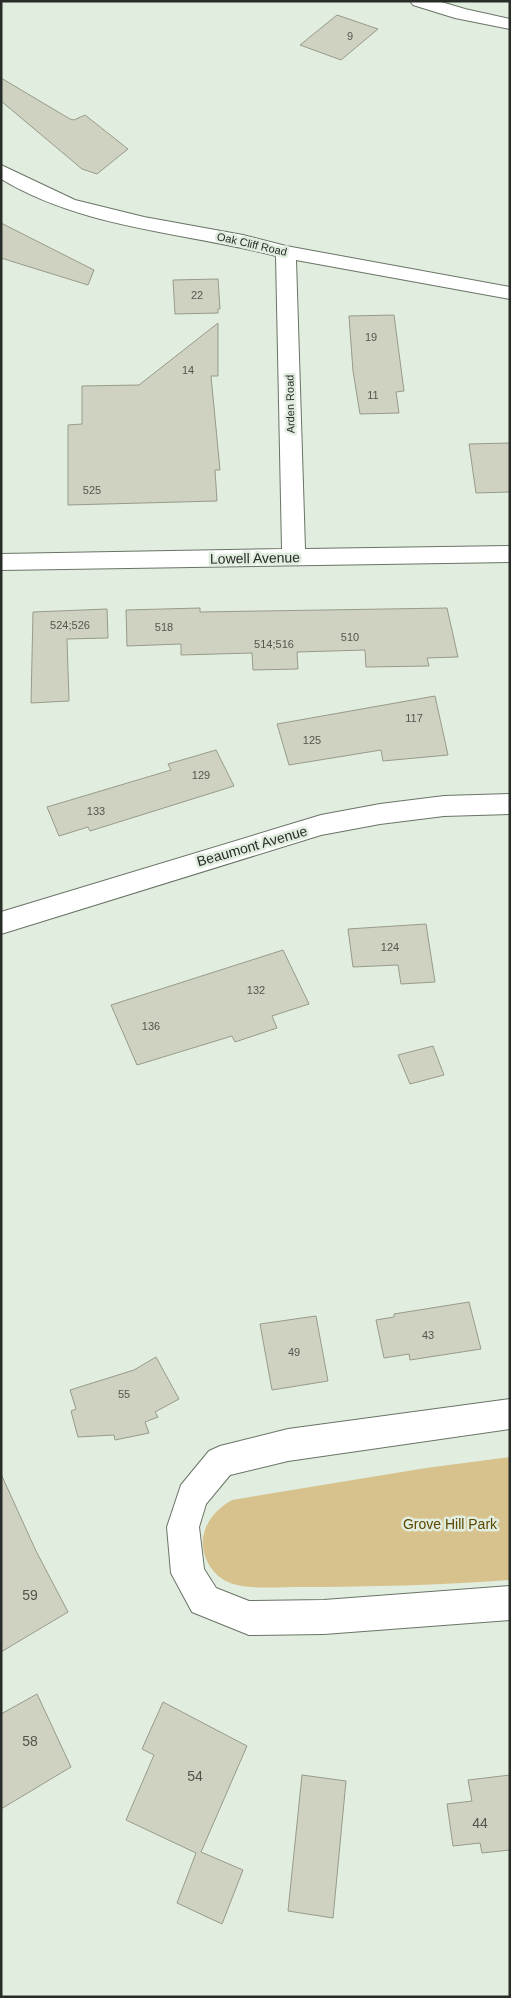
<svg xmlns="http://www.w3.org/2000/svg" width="511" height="1998" font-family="Helvetica,sans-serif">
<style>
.green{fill:#d7c28e}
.building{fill:#cfd2c0;stroke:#989b8a}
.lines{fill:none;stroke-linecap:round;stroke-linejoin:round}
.minor-casing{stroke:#697466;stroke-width:2}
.minor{fill:#fff;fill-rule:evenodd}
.labels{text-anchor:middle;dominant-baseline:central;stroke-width:5;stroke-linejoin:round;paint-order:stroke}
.number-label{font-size:11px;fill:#52564e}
.far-street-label{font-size:11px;fill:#292d28;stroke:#e1edde}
.street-label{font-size:14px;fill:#292d28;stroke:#e1edde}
.park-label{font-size:14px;fill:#5d4700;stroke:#e1edde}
.near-number-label{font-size:14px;fill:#52564e}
</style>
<rect width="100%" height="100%" fill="#e1edde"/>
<path class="green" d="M510,1457V1580C440,1585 370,1587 300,1587C279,1587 246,1590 228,1582C212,1575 201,1556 203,1538C206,1520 217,1509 232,1500L426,1468Z"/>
<g class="building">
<polygon points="337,15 378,29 341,60 300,45"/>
<polygon points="1,78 70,119 74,120 85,115 128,149 97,174 82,169 1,101"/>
<polygon points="1,223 94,270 88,285 1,258"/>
<polygon points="218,279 220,309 218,309 218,313 175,314 173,280"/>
<polygon points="394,315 404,391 396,392 399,413 360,414 353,371 349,316"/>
<polygon points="218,323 218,376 211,376 220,470 215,470 217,501 68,505 68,425 82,424 82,386 139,385"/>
<polygon points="510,443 510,492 476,493 469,444"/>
<polygon points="200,608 200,612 447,608 458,657 427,658 429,666 366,667 365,650 297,652 298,669 253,670 252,653 181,655 181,644 127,646 126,610"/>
<polygon points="107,609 108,638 67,639 69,701 31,703 33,612"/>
<polygon points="435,696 448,755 383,761 381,750 289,765 277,724"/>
<polygon points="216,750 234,786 90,831 88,827 59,836 47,807 171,770 168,764"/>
<polygon points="426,924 435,982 401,984 398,965 353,967 348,929"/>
<polygon points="283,950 309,1004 272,1016 277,1028 235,1042 232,1036 137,1065 111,1005"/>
<polygon points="433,1046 444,1075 410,1084 398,1055"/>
<polygon points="469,1302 481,1349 410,1360 409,1354 384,1358 376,1320 394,1317 394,1314"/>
<polygon points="316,1316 328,1381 272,1390 260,1324"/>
<polygon points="156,1357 179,1399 155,1412 158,1417 145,1422 149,1433 115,1440 114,1435 78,1437 71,1411 76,1409 70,1390 134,1370"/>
<polygon points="1,1474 36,1551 68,1612 1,1652"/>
<polygon points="37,1694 71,1767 1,1809 1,1714"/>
<polygon points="163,1702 247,1746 201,1852 243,1870 222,1924 177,1903 196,1853 126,1820 154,1755 142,1749"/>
<polygon points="302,1775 346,1781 333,1918 288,1911"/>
<polygon points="510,1775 510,1850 482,1853 480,1843 453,1846 447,1804 472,1801 468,1780"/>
</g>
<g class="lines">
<defs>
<g id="minor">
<polygon points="410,1 438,1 465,9 510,19 510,29 455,18 413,5"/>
<path d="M1,165L75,200L144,217L243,235L286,246L510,287V299L296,260L305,549L510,546V562L1,570V554L282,549L276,256C184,232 84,229 1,179Z"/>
<polygon points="510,794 510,814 444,816 380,824 321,835 1,934 1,912 321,815 380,804 444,796"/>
<polygon points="510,1399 510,1429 288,1461 230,1475 206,1504 199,1527 204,1569 216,1588 249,1601 324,1600 510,1586 510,1620 324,1634 249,1635 192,1612 171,1573 167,1527 181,1485 209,1451 220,1446 288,1429"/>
</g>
</defs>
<use href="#minor" class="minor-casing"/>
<use href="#minor" class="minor"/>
</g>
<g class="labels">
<g class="number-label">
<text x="350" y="36">9</text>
<text x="197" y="295">22</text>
<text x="371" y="337">19</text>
<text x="188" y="370">14</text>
<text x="373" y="395">11</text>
<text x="92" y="490">525</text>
<text x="70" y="625">524;526</text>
<text x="164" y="627">518</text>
<text x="350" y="637">510</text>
<text x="274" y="644">514;516</text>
<text x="414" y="718">117</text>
<text x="312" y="740">125</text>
<text x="201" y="775">129</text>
<text x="96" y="811">133</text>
<text x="390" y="947">124</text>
<text x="256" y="990">132</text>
<text x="151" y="1026">136</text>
<text x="428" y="1335">43</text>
<text x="294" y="1352">49</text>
<text x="124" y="1394">55</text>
</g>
<g class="far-street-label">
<text transform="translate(252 244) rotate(13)">Oak Cliff Road</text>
<text transform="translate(290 404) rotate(-91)">Arden Road</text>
</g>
<g class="street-label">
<text transform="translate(255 558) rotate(-1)">Lowell Avenue</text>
<text transform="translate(252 846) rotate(-16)">Beaumont Avenue</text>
</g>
<g class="park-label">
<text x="450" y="1524">Grove Hill Park</text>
</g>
<g class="near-number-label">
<text x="30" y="1595">59</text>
<text x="30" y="1741">58</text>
<text x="195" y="1776">54</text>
<text x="480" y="1823">44</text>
</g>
</g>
<rect width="511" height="1998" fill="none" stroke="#292d28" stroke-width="5"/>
</svg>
